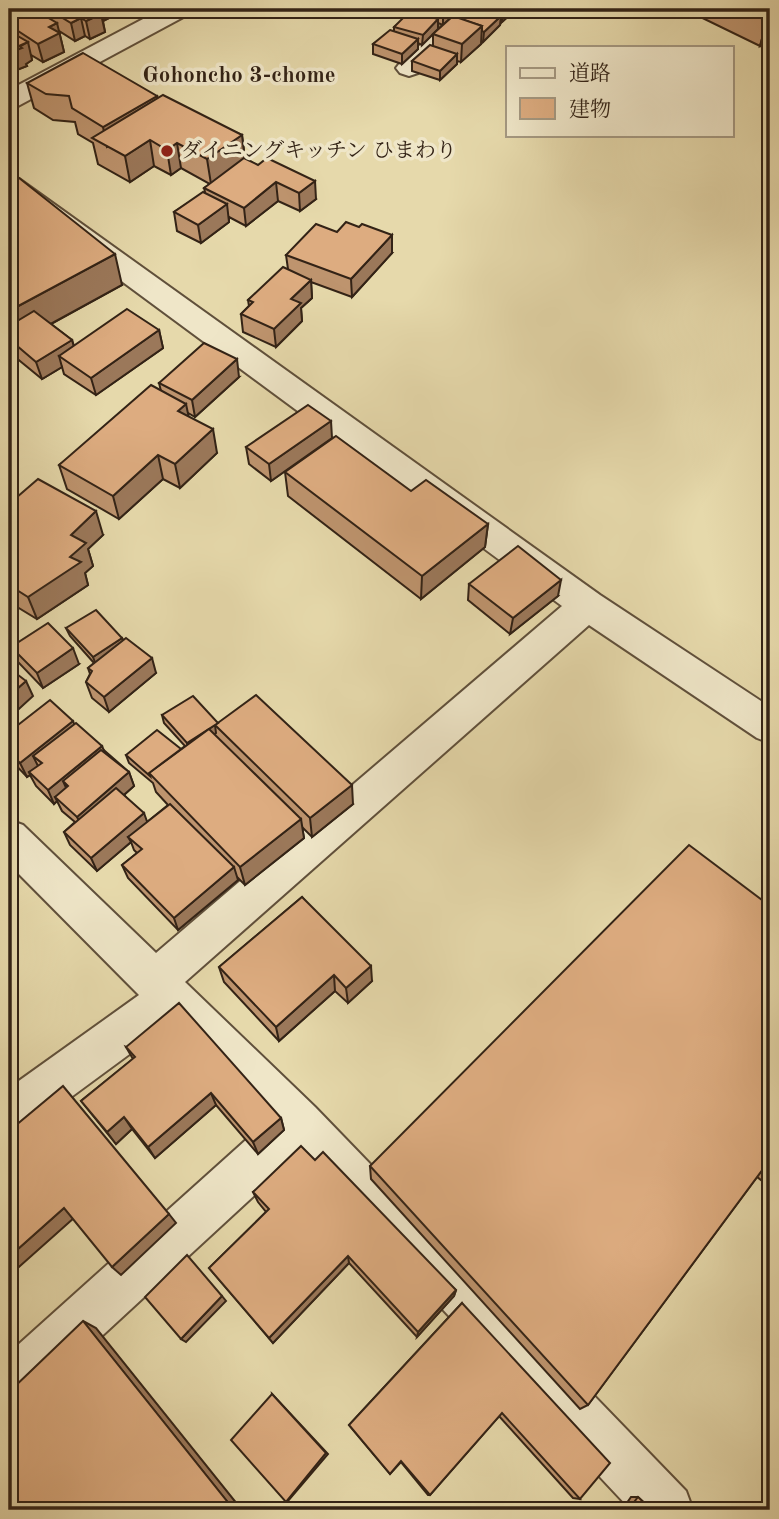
<svg xmlns="http://www.w3.org/2000/svg" width="779" height="1519" font-family="'Old Standard TT','Noto Serif JP',serif">
<style>
.lines{fill:none;stroke-linecap:round;stroke-linejoin:round}
.minor-casing{stroke:#60503b;stroke-width:4}
.minor{fill:#efe6c8;fill-rule:evenodd}
.wall{fill:#be946e;stroke:#332316;stroke-width:2}
.shaded-wall{fill:#9b785a;stroke:#332316;stroke-width:2}
.building{fill:#ddac80;stroke:#332316;stroke-width:2}
.poi-dot{fill:#8f2418;stroke:#efe6c8;stroke-width:2.5}
.labels{text-anchor:middle;dominant-baseline:central;stroke-width:7;stroke-linejoin:round;paint-order:stroke}
.far-poi-label{font-size:21px;fill:#332316;stroke:#efe6c8;text-anchor:start}
.far-neighbourhood-label{font-size:23px;font-weight:bold;fill:#332316;stroke:#efe6c8}
</style>
<rect width="100%" height="100%" fill="#e6d9ab"/>
<filter id="stains"><feTurbulence type="fractalNoise" baseFrequency=".00286" numOctaves="4"/><feColorMatrix values="0 0 0 0 .2 0 0 0 0 .09 0 0 0 0 .02 0 0 0 .5 -.17"/></filter>
<radialGradient id="worn" r=".72"><stop offset=".6" stop-color="#630" stop-opacity="0"/><stop offset="1" stop-color="#630" stop-opacity=".3"/></radialGradient>
<g class="lines">
<defs>
<g id="minor">
<polygon points="162,9 192,9 189,14 18,106 9,108 9,90"/>
<polygon points="461,9 487,9 418,73 409,76 400,73 396,68 400,63"/>
<polygon points="9,177 19,179 600,595 770,707 770,743 757,738 589,625 185,982 315,1107 686,1491 693,1510 631,1510 298,1155 27,1405 9,1412 9,1353 266,1122 169,1025 25,1131 9,1138 9,1088 139,995 9,864 9,820 23,825 156,953 562,606 9,198"/>
</g>
</defs>
<use href="#minor" class="minor-casing"/>
<use href="#minor" class="minor"/>
</g>
<g class="wall">
<polygon points="9,9 127,9 103,21 105,32 90,39 85,36 75,41 59,31 64,52 43,62 31,55 32,60 26,64 27,66 9,73"/>
<polygon points="414,9 457,9 457,12 443,25 438,23 438,29 422,45 418,43 418,49 402,64 373,54 373,44 394,31 394,27 414,12"/>
<polygon points="471,9 516,9 502,22 501,22 500,25 483,42 481,41 481,44 461,62 457,61 457,64 440,80 412,71 412,61 433,46 433,34 460,19"/>
<polygon points="689,9 770,9 760,46 688,11"/>
<polygon points="27,83 158,98 242,135 245,158 316,199 300,211 278,201 246,226 229,217 229,222 201,243 177,231 174,212 205,192 204,188 210,184 181,168 171,175 154,166 130,182 98,164 93,143 78,134 75,122 53,120 34,108"/>
<polygon points="9,170 122,285 51,324 72,340 74,346 159,330 163,348 96,395 64,374 62,367 42,379 9,352"/>
<polygon points="392,253 352,297 311,282 312,298 301,308 302,321 276,347 243,332 241,314 249,306 248,300 288,269 286,255"/>
<polygon points="239,377 195,417 188,413 188,416 217,453 180,488 163,479 119,519 67,489 59,465 161,391 159,383"/>
<polygon points="332,438 271,481 249,464 246,447"/>
<polygon points="285,472 411,491 488,524 485,547 421,599 288,496"/>
<polygon points="9,504 103,535 88,549 93,566 85,573 88,585 37,619 9,602"/>
<polygon points="469,584 558,596 510,634 468,600"/>
<polygon points="66,628 122,638 123,640 156,673 109,712 92,698 86,682 90,674 88,668 94,663 70,636"/>
<polygon points="11,647 79,664 43,688 18,662"/>
<polygon points="162,715 218,723 353,804 312,837 302,827 304,838 245,885 237,877 238,880 178,930 128,878 122,865 137,853 134,850 131,842 97,871 70,845 64,832 75,822 62,811 57,801 54,804 36,786 30,775 27,777 9,758 9,732 74,724 129,772 134,786 124,795 147,822 168,805 156,792 153,783 129,763 126,755 181,749 185,746 164,723"/>
<polygon points="302,897 372,981 348,1003 335,991 279,1041 224,982 219,967"/>
<polygon points="770,906 770,1187 757,1177 588,1405 580,1409 371,1179 370,1166"/>
<polygon points="126,1047 281,1118 284,1130 258,1154 216,1105 155,1158 132,1129 116,1144 81,1101 133,1059"/>
<polygon points="315,1160 456,1290 454,1296 417,1337 349,1263 273,1343 209,1268 266,1212 258,1202 253,1192"/>
<polygon points="462,1303 580,1499 573,1498 499,1416 430,1495 428,1495 401,1462 390,1474 349,1425"/>
<polygon points="631,1497 638,1497 652,1510 622,1510"/>
</g>
<g class="shaded-wall">
<polygon points="9,9 43,9 44,13 13,28 9,25"/>
<polygon points="101,9 127,9 103,21"/>
<polygon points="451,9 457,9 457,12 443,25 443,16"/>
<polygon points="507,9 516,9 502,22 502,13"/>
<polygon points="101,14 105,32 90,39 86,21"/>
<polygon points="501,16 500,25 483,42 484,32"/>
<polygon points="81,18 85,36 75,41 71,23"/>
<polygon points="438,19 438,29 422,45 423,35"/>
<polygon points="770,19 770,40 760,46 767,21"/>
<polygon points="57,23 64,52 43,62 38,44 49,27"/>
<polygon points="482,26 481,44 461,62 462,44"/>
<polygon points="418,39 418,49 402,64 402,54"/>
<polygon points="28,42 32,60 26,64 27,66 9,73 9,53"/>
<polygon points="457,54 457,64 440,80 440,71"/>
<polygon points="157,96 162,122 107,147 103,127"/>
<polygon points="242,135 245,161 211,184 207,159"/>
<polygon points="150,140 154,166 130,182 125,156"/>
<polygon points="177,143 181,168 171,175 167,150"/>
<polygon points="315,181 316,199 300,211 299,193"/>
<polygon points="276,182 278,201 246,226 244,208"/>
<polygon points="227,204 229,222 201,243 198,225"/>
<polygon points="392,235 392,253 352,297 351,279"/>
<polygon points="115,254 122,285 14,344 9,339 9,311"/>
<polygon points="311,280 312,298 301,308 302,321 276,347 274,329 291,299"/>
<polygon points="159,330 163,348 96,395 91,378"/>
<polygon points="72,340 77,358 59,356 62,367 42,379 36,362"/>
<polygon points="237,359 239,377 195,417 192,400"/>
<polygon points="186,404 191,428 178,411"/>
<polygon points="331,421 332,438 271,481 269,464"/>
<polygon points="213,429 217,453 180,488 175,464"/>
<polygon points="158,455 163,479 119,519 113,496"/>
<polygon points="96,511 103,535 88,549 93,566 85,573 88,585 37,619 28,597 70,557 71,535"/>
<polygon points="488,524 485,547 421,599 422,576"/>
<polygon points="561,580 558,596 510,634 513,618"/>
<polygon points="122,638 125,646 96,665 93,657"/>
<polygon points="73,648 79,664 43,688 37,673"/>
<polygon points="152,658 156,673 109,712 104,697"/>
<polygon points="26,681 33,696 9,718 9,696"/>
<polygon points="73,721 79,736 42,763 33,756 39,768 29,772 30,775 27,777 20,763"/>
<polygon points="215,725 216,733 189,751 187,743"/>
<polygon points="102,746 108,760 68,786 63,781 68,792 55,797 57,801 54,804 48,790"/>
<polygon points="129,772 134,786 84,830 77,817"/>
<polygon points="352,785 353,804 312,837 310,818"/>
<polygon points="144,813 149,827 128,837 131,842 97,871 91,858"/>
<polygon points="301,819 304,838 245,885 240,867"/>
<polygon points="234,867 238,880 178,930 174,918"/>
<polygon points="371,966 372,981 348,1003 346,988"/>
<polygon points="334,975 335,991 279,1041 276,1027"/>
<polygon points="211,1093 216,1105 155,1158 148,1147"/>
<polygon points="124,1117 132,1129 116,1144 107,1132"/>
<polygon points="281,1118 284,1130 258,1154 253,1142"/>
<polygon points="64,1208 75,1217 11,1274 9,1273 9,1257"/>
<polygon points="169,1214 176,1223 121,1275 112,1267"/>
<polygon points="348,1256 349,1263 273,1343 269,1338"/>
<polygon points="456,1290 454,1296 417,1337 418,1332"/>
<polygon points="222,1296 226,1301 186,1342 181,1339"/>
<polygon points="83,1321 96,1328 242,1510 234,1510"/>
<polygon points="272,1394 328,1454 288,1501 286,1502"/>
</g>
<g class="building">
<polygon points="33,9 57,23 49,27 60,33 38,44 9,25 9,20"/>
<polygon points="48,9 93,9 101,14 86,21 81,18 71,23"/>
<polygon points="422,9 451,9 443,16"/>
<polygon points="471,9 479,9 501,16 484,32 482,31 482,26 460,19"/>
<polygon points="491,9 507,9 502,13"/>
<polygon points="742,9 770,9 770,19 767,21"/>
<polygon points="410,11 438,19 423,35 394,27"/>
<polygon points="453,16 482,26 462,44 433,34"/>
<polygon points="390,30 418,39 402,54 373,44"/>
<polygon points="9,31 28,42 19,46 22,48 9,53"/>
<polygon points="430,45 457,54 440,71 412,61"/>
<polygon points="83,53 157,96 103,127 72,108 69,96 46,94 27,83"/>
<polygon points="163,95 242,135 207,159 177,143 167,150 150,140 125,156 92,138"/>
<polygon points="244,158 258,165 267,158 315,181 299,193 276,182 244,208 204,188"/>
<polygon points="9,170 115,254 9,311"/>
<polygon points="203,192 227,204 198,225 174,212"/>
<polygon points="346,222 359,227 362,224 392,235 351,279 286,255 316,224 337,232"/>
<polygon points="283,267 311,280 291,299 301,303 274,329 241,314 253,302 248,300"/>
<polygon points="127,309 159,330 91,378 59,356"/>
<polygon points="34,311 72,340 36,362 9,339 9,326"/>
<polygon points="204,343 237,359 192,400 159,383"/>
<polygon points="151,385 186,404 178,411 213,429 175,464 158,455 113,496 59,465"/>
<polygon points="308,405 331,421 269,464 246,447"/>
<polygon points="336,436 411,491 426,480 488,524 422,576 285,472"/>
<polygon points="38,479 96,511 71,535 86,543 70,557 81,562 28,597 9,585 9,504"/>
<polygon points="518,546 561,580 513,618 469,584"/>
<polygon points="96,610 122,638 93,657 66,628"/>
<polygon points="48,623 73,648 37,673 11,647"/>
<polygon points="126,638 152,658 104,697 86,682 92,671 88,668"/>
<polygon points="9,668 26,681 9,696"/>
<polygon points="256,695 352,785 310,818 215,725"/>
<polygon points="193,696 218,723 187,743 162,715"/>
<polygon points="50,700 73,721 20,763 9,752 9,742 10,740 9,739 9,732"/>
<polygon points="76,723 102,746 48,790 29,772 42,763 33,756"/>
<polygon points="209,729 301,819 240,867 149,773"/>
<polygon points="157,730 181,749 149,773 150,776 126,755"/>
<polygon points="101,750 129,772 77,817 55,797 68,786 63,781"/>
<polygon points="116,788 144,813 91,858 64,832"/>
<polygon points="170,804 234,867 174,918 122,865 142,849 128,837"/>
<polygon points="689,845 770,906 770,1162 769,1161 588,1405 370,1166"/>
<polygon points="302,897 371,966 346,988 334,975 276,1027 219,967"/>
<polygon points="179,1003 281,1118 253,1142 211,1093 148,1147 124,1117 107,1132 81,1101 135,1057 126,1047"/>
<polygon points="63,1086 169,1214 112,1267 64,1208 9,1257 9,1131"/>
<polygon points="301,1146 315,1160 323,1152 456,1290 418,1332 348,1256 269,1338 209,1268 269,1209 253,1192"/>
<polygon points="187,1255 222,1296 181,1339 145,1297"/>
<polygon points="462,1303 610,1463 580,1499 502,1413 430,1495 401,1461 390,1474 349,1425"/>
<polygon points="83,1321 234,1510 9,1510 9,1392"/>
<polygon points="272,1394 326,1453 286,1502 231,1440"/>
<polygon points="638,1497 652,1510 628,1510"/>
</g>
<circle class="poi-dot" cx="167" cy="151" r="7"/>
<g class="labels">
<g class="far-poi-label">
<text x="181" y="151">ダイニングキッチン ひまわり</text>
</g>
<g class="far-neighbourhood-label">
<text x="239" y="75">Gohoncho 3-chome</text>
</g>
</g>
<rect width="779" height="1519" fill="none" stroke="#e6d9ab" stroke-width="35"/>
<rect x="10" y="10" width="758" height="1498" fill="none" stroke="#332316" stroke-width="3.5"/>
<rect x="18" y="18" width="744" height="1484" fill="none" stroke="#332316" stroke-width="2"/>
<rect x="506" y="46" width="228" height="91" fill="#efe6c8" stroke="#a49881" stroke-width="2"/>
<rect x="520" y="68" width="35" height="10" fill="#efe6c8" stroke="#a49881" stroke-width="2"/>
<text x="569" y="80" font-size="21" fill="#332316">道路</text>
<rect x="520" y="98" width="35" height="21" fill="#ddac80" stroke="#a49881" stroke-width="2"/>
<text x="569" y="116" font-size="21" fill="#332316">建物</text>
<rect width="100%" height="100%" filter="url(#stains)"/>
<rect width="100%" height="100%" fill="url(#worn)"/>
</svg>
